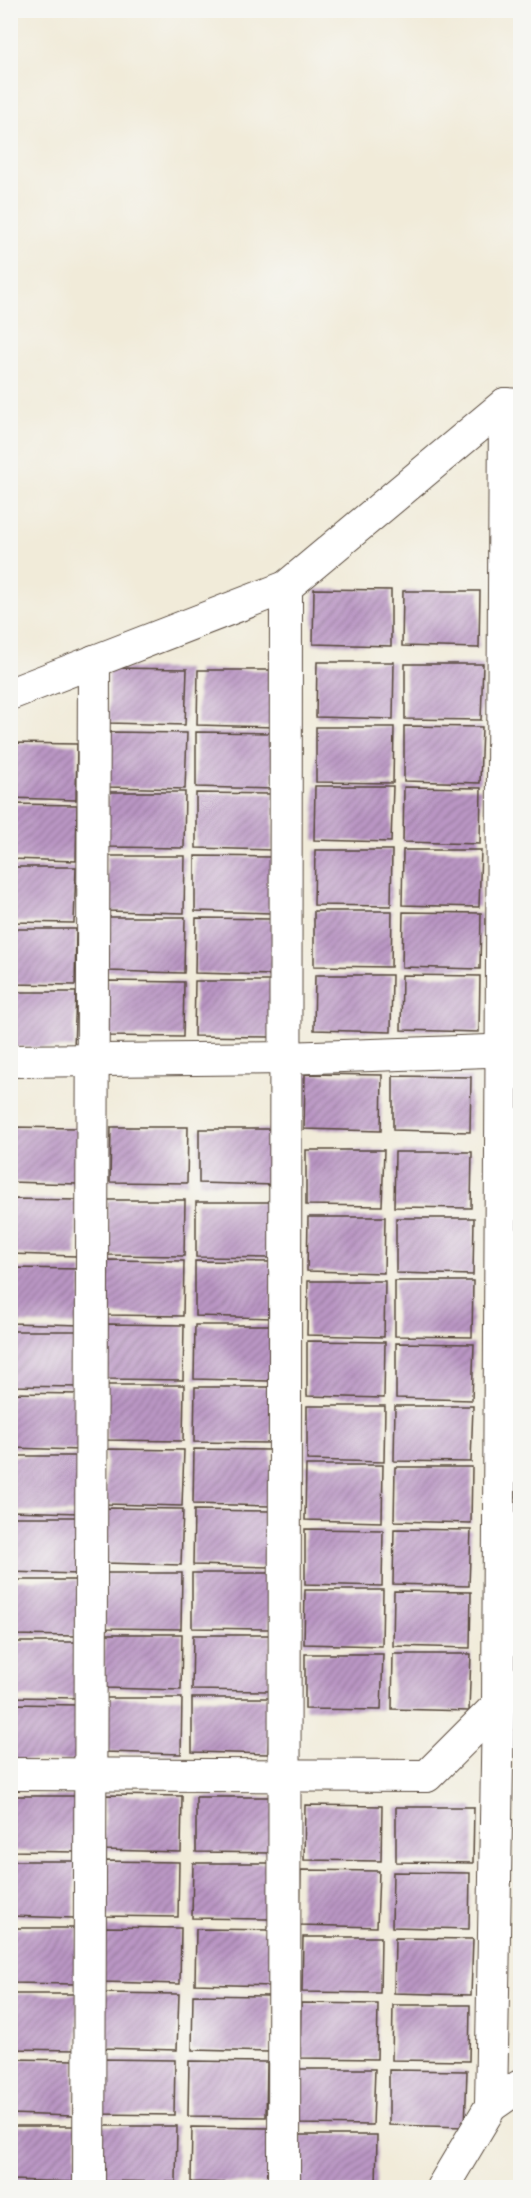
<svg xmlns="http://www.w3.org/2000/svg" width="531" height="2198" font-family="Delius,sans-serif">
<style>
.building{fill:url(#building-hatch)}
.lines{fill:none;stroke-linecap:round;stroke-linejoin:round}
.street-casing{stroke:#56473a;stroke-width:34}
.street{stroke:#fff;stroke-width:32}
</style>
<defs>
<pattern id="building-hatch" width="6" height="6" patternUnits="userSpaceOnUse" patternTransform="scale(1.5)"><rect width="6" height="6" fill="#ba96c4"/><path d="M-1 1l2-2M0 6l6-6M5 7l2-2" fill="none" stroke="#987b9f"/></pattern>
</defs>
<rect width="100%" height="100%" fill="#f6f6f2"/>
<filter id="ink" filterUnits="userSpaceOnUse"><feTurbulence type="fractalNoise" baseFrequency=".0167" numOctaves="2"/><feDisplacementMap in="SourceGraphic" scale="12" xChannelSelector="R" yChannelSelector="G"/><feConvolveMatrix kernelMatrix="1 2 1 2 8 2 1 2 1" color-interpolation-filters="sRGB"/></filter>
<filter id="wash" filterUnits="userSpaceOnUse"><feTurbulence type="fractalNoise" baseFrequency=".008" numOctaves="4" result="noise"/><feDisplacementMap in="SourceGraphic" scale="24" xChannelSelector="R" yChannelSelector="G"/><feGaussianBlur stdDeviation="1.35" result="paint"/><feColorMatrix in="noise" values="0 0 0 0 0 0 0 0 0 0 0 0 0 0 0 0 0 1.4 0 .05"/><feComposite in="paint" operator="in"/></filter>
<g filter="url(#wash)">
<rect width="100%" height="100%" fill="#f1ebd9"/>
<g id="blocks">
<g class="building">
<polygon points="314,589 391,590 391,646 313,644"/>
<polygon points="403,591 480,591 479,648 402,646"/>
<polygon points="317,662 394,662 393,719 316,717"/>
<polygon points="405,664 483,664 481,720 405,719"/>
<polygon points="109,668 187,669 185,725 109,723"/>
<polygon points="198,670 275,670 274,727 197,725"/>
<polygon points="404,726 482,727 480,783 404,781"/>
<polygon points="316,727 394,727 393,783 316,782"/>
<polygon points="109,732 187,733 185,789 108,787"/>
<polygon points="196,732 274,733 273,789 196,787"/>
<polygon points="10,743 77,744 76,800 10,798"/>
<polygon points="315,786 393,786 391,842 314,840"/>
<polygon points="404,787 481,788 480,844 403,842"/>
<polygon points="108,792 185,792 184,848 107,847"/>
<polygon points="196,793 274,794 272,850 196,848"/>
<polygon points="10,804 77,805 76,861 10,859"/>
<polygon points="315,850 392,850 391,906 314,905"/>
<polygon points="403,850 481,850 479,907 402,905"/>
<polygon points="107,856 185,856 184,913 107,911"/>
<polygon points="195,856 273,857 271,913 195,911"/>
<polygon points="10,867 76,867 74,923 10,922"/>
<polygon points="314,911 392,911 391,967 314,966"/>
<polygon points="403,912 481,913 480,969 402,967"/>
<polygon points="107,917 185,917 184,973 106,971"/>
<polygon points="196,918 273,919 272,975 195,973"/>
<polygon points="10,929 76,929 75,985 10,984"/>
<polygon points="315,975 392,975 391,1032 314,1030"/>
<polygon points="402,975 480,976 479,1032 401,1030"/>
<polygon points="107,981 184,982 183,1037 106,1036"/>
<polygon points="195,981 273,981 271,1037 194,1036"/>
<polygon points="10,992 76,992 74,1048 10,1047"/>
<polygon points="305,1074 382,1075 381,1131 304,1129"/>
<polygon points="393,1076 471,1077 470,1132 393,1130"/>
<polygon points="10,1127 78,1128 77,1184 10,1182"/>
<polygon points="111,1127 188,1127 187,1183 110,1182"/>
<polygon points="199,1129 277,1129 276,1185 199,1183"/>
<polygon points="306,1150 384,1150 382,1206 306,1205"/>
<polygon points="395,1152 472,1152 471,1208 394,1207"/>
<polygon points="10,1199 77,1200 76,1256 10,1254"/>
<polygon points="108,1200 185,1200 184,1256 107,1255"/>
<polygon points="196,1202 274,1202 273,1258 196,1257"/>
<polygon points="308,1217 385,1217 384,1273 307,1271"/>
<polygon points="396,1218 474,1218 473,1275 396,1273"/>
<polygon points="107,1260 184,1261 183,1316 106,1315"/>
<polygon points="195,1261 273,1262 272,1318 195,1316"/>
<polygon points="10,1268 82,1269 80,1325 10,1323"/>
<polygon points="308,1281 385,1281 384,1337 307,1335"/>
<polygon points="395,1281 473,1281 472,1337 395,1336"/>
<polygon points="518,1318 520,1318 520,1373 517,1373"/>
<polygon points="107,1324 184,1325 183,1380 106,1379"/>
<polygon points="195,1325 272,1325 271,1381 194,1379"/>
<polygon points="10,1331 80,1331 79,1387 10,1386"/>
<polygon points="307,1341 385,1342 384,1398 307,1396"/>
<polygon points="396,1343 474,1344 472,1400 396,1398"/>
<rect x="517" y="1382" width="3" height="55"/>
<polygon points="106,1385 184,1385 183,1441 106,1440"/>
<polygon points="195,1387 272,1387 271,1443 194,1442"/>
<polygon points="10,1393 81,1394 80,1450 10,1448"/>
<polygon points="307,1406 385,1406 384,1462 307,1460"/>
<polygon points="395,1406 473,1406 471,1462 394,1461"/>
<polygon points="517,1443 520,1443 520,1497 516,1497"/>
<polygon points="106,1449 184,1450 182,1506 106,1504"/>
<polygon points="194,1449 271,1450 271,1506 193,1504"/>
<polygon points="10,1456 80,1456 79,1513 10,1511"/>
<polygon points="306,1465 383,1465 382,1522 305,1520"/>
<polygon points="395,1467 472,1467 471,1523 394,1521"/>
<polygon points="517,1507 520,1507 520,1562 516,1561"/>
<polygon points="105,1508 183,1509 181,1565 104,1563"/>
<polygon points="194,1510 271,1511 270,1567 193,1565"/>
<polygon points="10,1517 79,1517 78,1574 10,1572"/>
<polygon points="305,1529 383,1530 382,1586 305,1584"/>
<polygon points="394,1529 471,1530 469,1586 393,1584"/>
<polygon points="105,1573 182,1573 181,1629 104,1628"/>
<polygon points="192,1573 270,1573 269,1629 192,1628"/>
<polygon points="10,1580 78,1580 77,1636 10,1635"/>
<polygon points="305,1590 383,1590 382,1646 304,1644"/>
<polygon points="394,1591 471,1592 470,1648 393,1646"/>
<polygon points="104,1634 182,1634 181,1690 104,1688"/>
<polygon points="193,1635 271,1635 269,1691 192,1690"/>
<polygon points="10,1642 79,1642 77,1698 10,1697"/>
<polygon points="305,1654 383,1654 381,1710 305,1709"/>
<polygon points="393,1654 471,1654 469,1711 392,1709"/>
<polygon points="104,1698 182,1698 181,1754 103,1752"/>
<polygon points="192,1698 270,1698 268,1754 192,1752"/>
<polygon points="10,1704 78,1705 77,1761 10,1759"/>
<polygon points="105,1795 182,1796 181,1852 104,1850"/>
<polygon points="10,1796 79,1796 77,1852 10,1851"/>
<polygon points="196,1797 274,1797 273,1853 196,1852"/>
<polygon points="305,1805 382,1806 381,1861 304,1860"/>
<polygon points="396,1807 474,1807 473,1863 396,1862"/>
<polygon points="10,1861 75,1861 74,1918 10,1916"/>
<polygon points="101,1861 179,1862 178,1917 100,1916"/>
<polygon points="193,1863 270,1863 269,1919 192,1918"/>
<polygon points="301,1870 379,1871 377,1927 300,1925"/>
<polygon points="393,1872 470,1873 469,1929 392,1927"/>
<polygon points="103,1927 181,1928 180,1984 103,1982"/>
<polygon points="10,1928 78,1928 76,1984 10,1983"/>
<polygon points="196,1929 273,1930 271,1986 195,1984"/>
<polygon points="303,1937 381,1937 380,1993 302,1992"/>
<polygon points="395,1938 473,1939 471,1995 394,1993"/>
<polygon points="101,1993 179,1994 177,2050 100,2048"/>
<polygon points="10,1994 78,1994 77,2050 10,2049"/>
<polygon points="193,1995 271,1996 269,2052 192,2050"/>
<polygon points="301,2003 378,2004 377,2059 300,2058"/>
<polygon points="393,2005 470,2005 469,2061 392,2060"/>
<polygon points="10,2059 75,2060 73,2116 10,2114"/>
<polygon points="97,2059 175,2060 174,2115 97,2114"/>
<polygon points="189,2061 267,2062 266,2117 188,2116"/>
<polygon points="297,2069 375,2069 373,2125 297,2124"/>
<polygon points="389,2070 467,2071 465,2127 389,2125"/>
<polygon points="10,2126 77,2126 76,2182 10,2180"/>
<polygon points="99,2126 177,2126 176,2182 99,2181"/>
<polygon points="192,2127 269,2128 268,2184 191,2182"/>
<polygon points="300,2135 377,2135 376,2188 299,2188"/>
</g>
</g>
</g>
<g filter="url(#ink)">
<use href="#blocks" fill-opacity="0" stroke="#56473a" stroke-width="1.5"/>
<g class="lines">
<defs>
<g id="street">
<polyline points="10,694 286,587 505,404 520,405"/>
<polyline points="10,1061 285,1058 520,1050"/>
<polyline points="10,1774 427,1776 520,1683"/>
<polyline points="491,2106 498,1706 505,404"/>
<polyline points="89,2188 94,661"/>
<polyline points="284,2188 286,587"/>
<polyline points="442,2188 491,2106 520,2086"/>
</g>
</defs>
<use href="#street" class="street-casing"/>
<use href="#street" class="street"/>
</g>
</g>
<rect width="531" height="2198" fill="none" stroke="#f6f6f2" stroke-width="36"/>
</svg>
